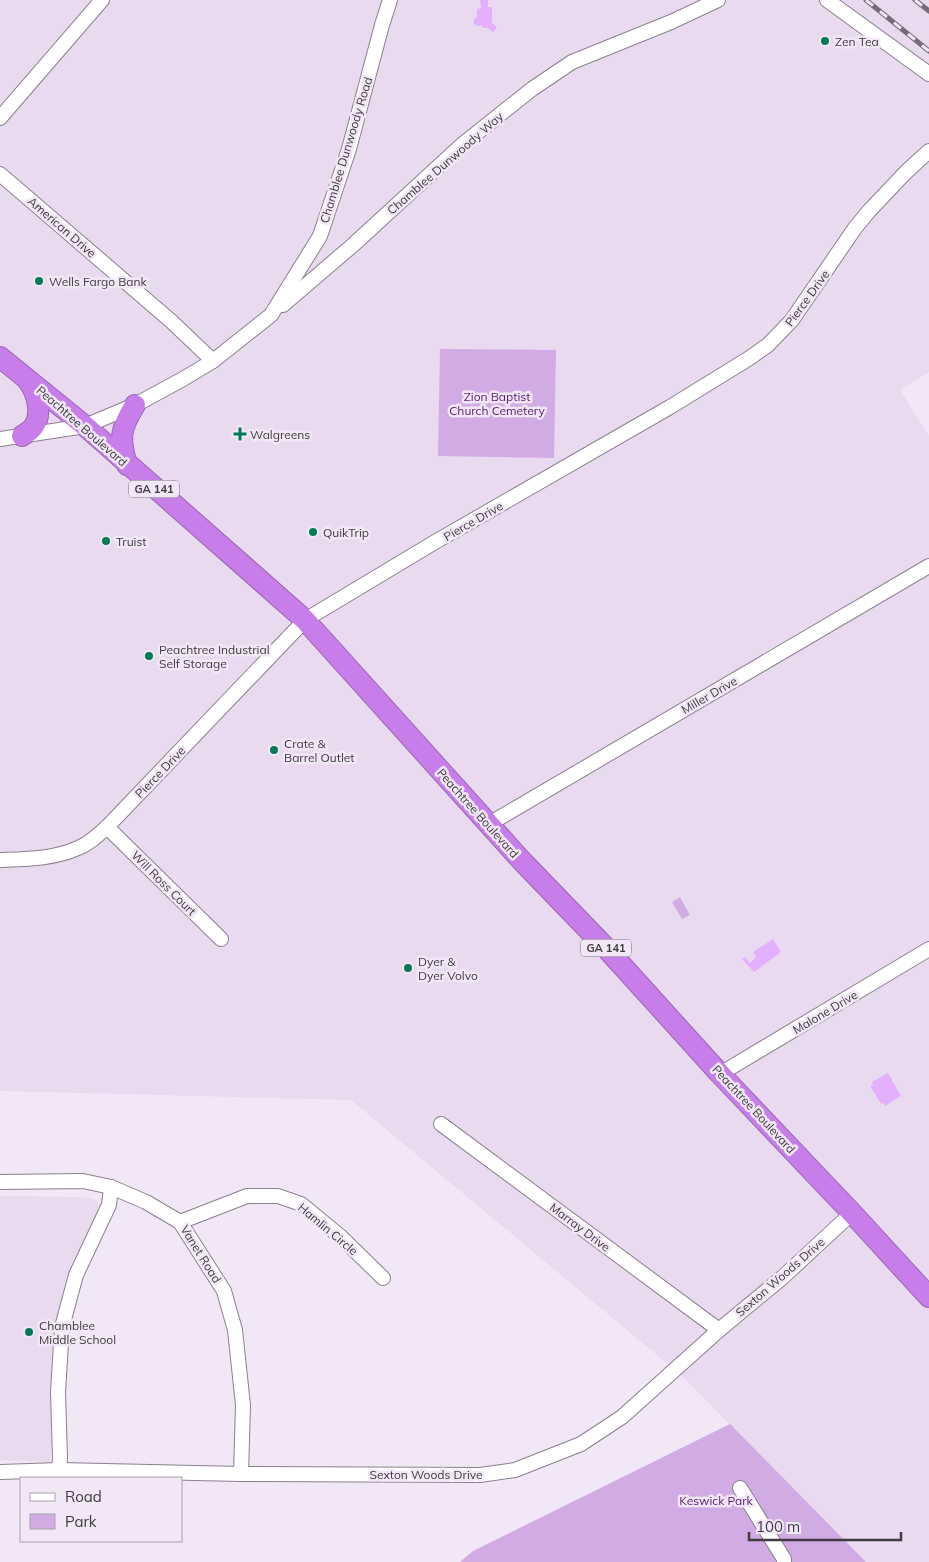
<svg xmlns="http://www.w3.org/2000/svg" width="929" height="1562" font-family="Mulish,sans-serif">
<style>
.built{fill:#e9daf0}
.green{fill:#d1abe4}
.water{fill:#e4b0fe}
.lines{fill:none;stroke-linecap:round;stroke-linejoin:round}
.minor-casing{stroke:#89808d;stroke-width:16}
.highway-casing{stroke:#9867af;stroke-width:22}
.minor{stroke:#fff;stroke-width:14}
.highway{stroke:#c87eea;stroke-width:20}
.rail-casing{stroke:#746e77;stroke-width:5}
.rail{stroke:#f1e7f6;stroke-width:3;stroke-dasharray:9;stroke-linecap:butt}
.poi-dot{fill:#027a56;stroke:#f1e7f6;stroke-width:2}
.labels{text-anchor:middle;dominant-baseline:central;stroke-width:5;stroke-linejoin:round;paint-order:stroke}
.shield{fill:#f1e7f6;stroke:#746f77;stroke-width:1}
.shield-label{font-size:11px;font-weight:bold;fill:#3f3b41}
.poi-label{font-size:12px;fill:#3f3b41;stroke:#f1e7f6;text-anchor:start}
.street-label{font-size:12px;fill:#3f3b41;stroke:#f1e7f6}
.park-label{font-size:12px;fill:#591972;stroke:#f1e7f6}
</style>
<rect width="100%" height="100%" fill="#f1e7f6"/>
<g class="built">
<polygon points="0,0 929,0 929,372 900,390 929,436 929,1562 866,1562 681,1375 351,1100 0,1091"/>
<polygon points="0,1196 78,1197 93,1199 101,1206 56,1348 50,1462 0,1460"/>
</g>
<g class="green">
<polygon points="440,349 556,350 554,458 438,456"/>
<polygon points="680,897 690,915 682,919 672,902"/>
<polygon points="730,1424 866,1562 460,1562 473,1551"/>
</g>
<g class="water">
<polygon points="480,0 488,0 488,7 492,7 492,23 497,27 494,32 491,31 488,28 483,28 482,25 478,26 474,24 474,19 477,17 477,9 481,8"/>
<polygon points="773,939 781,952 754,972 742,959 745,957 750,963 756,957 753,952"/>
<polygon points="888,1073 901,1096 885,1106 883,1103 881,1104 870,1086 873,1085 872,1082"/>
</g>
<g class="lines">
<defs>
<g id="minor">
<polyline points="827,0 929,74"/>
<polyline points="0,118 102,0"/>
<polyline points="0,174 171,321 213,361"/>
<polyline points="283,305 353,245 463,144 532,89 572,62 671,22 718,0"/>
<polyline points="0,439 85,426 135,405 183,379 213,361 271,315 320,236 349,149 382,25 390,0"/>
<polyline points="489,824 929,566"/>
<polyline points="107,827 221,939"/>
<path d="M0,860C26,859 54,859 78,848C89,844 98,835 107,827L305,620L435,542L670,407L748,359L768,345L792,320L855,228L869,211L906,172L929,151"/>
<polyline points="720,1074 929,949"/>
<polyline points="441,1124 719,1330"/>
<polyline points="0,1182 83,1181 111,1187 146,1202 180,1222 224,1291 235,1330 243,1405 241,1474"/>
<polyline points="180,1222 247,1196 278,1196 301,1204 341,1237 383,1278"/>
<polyline points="59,1470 60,1458 58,1392 62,1327 76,1275 109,1205 111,1187"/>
<polyline points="0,1472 59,1470 241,1474 480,1475 515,1470 581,1444 622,1417 719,1330 783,1277 852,1213"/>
<polyline points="740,1488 784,1559 784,1562"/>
</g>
<g id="highway">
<polyline points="0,357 85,426 305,620 521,860 607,949 720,1074 852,1213 929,1297"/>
<path d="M22,436C26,433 32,430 34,426C43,413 36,391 28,381"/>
<path d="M127,465C119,438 120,429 135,405"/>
</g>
</defs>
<use href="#minor" class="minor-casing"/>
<use href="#highway" class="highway-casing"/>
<use href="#minor" class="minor"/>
<use href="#highway" class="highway"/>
<defs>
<g id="rail">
<polyline points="866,0 929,51"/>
<polyline points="915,0 929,11"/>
</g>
</defs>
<use href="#rail" class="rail-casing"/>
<use href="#rail" class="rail"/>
</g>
<g class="poi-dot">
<circle cx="825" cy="41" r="5"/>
<circle cx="39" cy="281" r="5"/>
<path d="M237.5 426.5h5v5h5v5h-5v5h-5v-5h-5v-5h5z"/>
<circle cx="313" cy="532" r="5"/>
<circle cx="106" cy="541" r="5"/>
<circle cx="149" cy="656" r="5"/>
<circle cx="274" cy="750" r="5"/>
<circle cx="408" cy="968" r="5"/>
<circle cx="29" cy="1332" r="5"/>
</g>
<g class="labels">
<g class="shield">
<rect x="129" y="480.5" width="50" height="17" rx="4"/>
<rect x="581" y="939.5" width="50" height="17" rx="4"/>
</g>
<g class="shield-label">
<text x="154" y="489">GA 141</text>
<text x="606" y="948">GA 141</text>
</g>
<g class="poi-label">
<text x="835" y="41">Zen Tea</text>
<text x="49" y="281">Wells Fargo Bank</text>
<text x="250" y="434">Walgreens</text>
<text x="323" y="532">QuikTrip</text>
<text x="116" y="541">Truist</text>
<text x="159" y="649">Peachtree Industrial<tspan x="159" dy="14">Self Storage</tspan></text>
<text x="284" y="743">Crate &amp;<tspan x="284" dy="14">Barrel Outlet</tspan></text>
<text x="418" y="961">Dyer &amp;<tspan x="418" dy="14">Dyer Volvo</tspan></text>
<text x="39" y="1325">Chamblee<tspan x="39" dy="14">Middle School</tspan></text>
</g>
<g class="street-label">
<text transform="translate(346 150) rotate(-73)">Chamblee Dunwoody Road</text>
<text transform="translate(445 163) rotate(-41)">Chamblee Dunwoody Way</text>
<text transform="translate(62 227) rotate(41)">American Drive</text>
<text transform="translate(807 298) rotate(-54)">Pierce Drive</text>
<text transform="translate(82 426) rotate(41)">Peachtree Boulevard</text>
<text transform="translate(473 521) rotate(-30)">Pierce Drive</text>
<text transform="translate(709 695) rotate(-30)">Miller Drive</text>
<text transform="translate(160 772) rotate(-46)">Pierce Drive</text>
<text transform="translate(478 813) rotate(48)">Peachtree Boulevard</text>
<text transform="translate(164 883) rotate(45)">Will Ross Court</text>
<text transform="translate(825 1012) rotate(-31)">Malone Drive</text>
<text transform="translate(754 1109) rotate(47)">Peachtree Boulevard</text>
<text transform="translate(580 1227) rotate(37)">Marray Drive</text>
<text transform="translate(328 1229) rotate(40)">Hamlin Circle</text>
<text transform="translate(201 1254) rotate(58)">Vanet Road</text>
<text transform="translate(780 1277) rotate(-41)">Sexton Woods Drive</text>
<text x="426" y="1474">Sexton Woods Drive</text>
</g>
<g class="park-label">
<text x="497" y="396">Zion Baptist<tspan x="497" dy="14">Church Cemetery</tspan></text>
<text x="716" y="1500">Keswick Park</text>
</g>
</g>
<rect x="20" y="1477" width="162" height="65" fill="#f1e7f6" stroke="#aaa2ae"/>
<rect x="30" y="1493" width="25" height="8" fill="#ffffff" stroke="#aaa2ae"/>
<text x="65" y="1502" font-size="15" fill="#3f3b41">Road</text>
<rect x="30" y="1514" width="25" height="15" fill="#d1abe4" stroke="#aaa2ae"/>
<text x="65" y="1527" font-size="15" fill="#3f3b41">Park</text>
<path d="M749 1532v8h152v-8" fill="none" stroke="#3f3b41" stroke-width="2.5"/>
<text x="756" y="1532" font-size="15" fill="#3f3b41" stroke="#f1e7f6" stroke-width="4" paint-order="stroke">100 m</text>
</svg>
